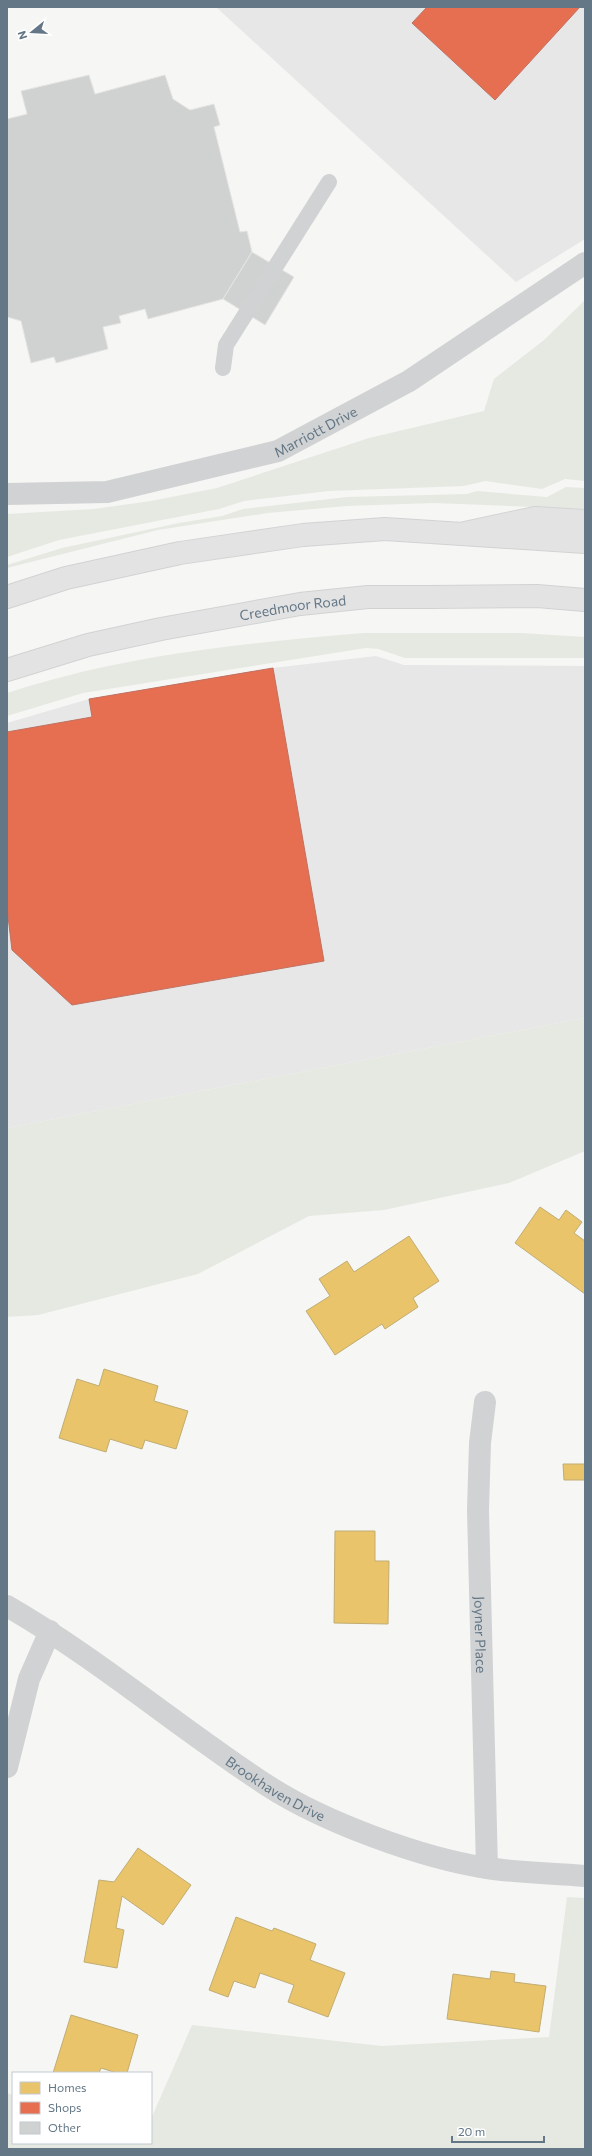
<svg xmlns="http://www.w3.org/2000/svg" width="592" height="2156" font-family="Commissioner,sans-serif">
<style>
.built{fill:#e6e7e6}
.green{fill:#e6e9e2}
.homes{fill:#e9c46a;stroke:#c1ad72}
.shops{fill:#e76f51;stroke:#bf7161}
.building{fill:#d0d2d1;stroke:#e5e5e4}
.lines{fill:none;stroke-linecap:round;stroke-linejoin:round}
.primary-casing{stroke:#d1d3d3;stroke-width:24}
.highway-casing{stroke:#d3d4d4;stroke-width:24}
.lane{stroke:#d1d2d3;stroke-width:16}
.street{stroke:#d1d2d3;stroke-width:22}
.primary{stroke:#e3e3e4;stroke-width:22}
.highway{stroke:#e3e3e4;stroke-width:22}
.labels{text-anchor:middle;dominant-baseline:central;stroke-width:4;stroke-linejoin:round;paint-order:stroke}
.street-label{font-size:14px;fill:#637786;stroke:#fff}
</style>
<rect width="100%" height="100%" fill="#f6f6f4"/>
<g class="built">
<polygon points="216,7 585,7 585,239 516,282"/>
<polygon points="376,656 404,665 585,666 585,1018 7,1128 7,723 89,699 273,668"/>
</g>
<g class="green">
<polygon points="585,300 585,481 565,479 542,489 485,481 464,486 329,491 244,501 219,509 59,540 7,557 7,514 94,509 151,501 217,488 369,438 484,411 494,379 544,340"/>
<polygon points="566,487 585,488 585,509 434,503 347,506 268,513 158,530 7,568 7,565 62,548 179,523 222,516 243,509 347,497 467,494 477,491 547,497"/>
<path d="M364,633H521L585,637V658H405L378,649L366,648L83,693L7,716V693C122,655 244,643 364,633Z"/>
<polygon points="585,1018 585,1151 509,1183 384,1210 309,1216 198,1274 38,1315 7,1317 7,1128"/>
<polygon points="567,1897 585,1898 585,2149 7,2149 7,2093 13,2095 13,2143 151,2143 151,2119 192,2025 382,2046 549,2037"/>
</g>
<g class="homes">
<polygon points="540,1207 559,1220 566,1210 582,1222 574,1233 585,1241 585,1294 515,1243"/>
<polygon points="409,1236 439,1281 413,1298 418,1307 385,1329 382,1324 335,1355 306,1311 330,1296 319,1279 347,1261 354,1272"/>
<polygon points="104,1369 158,1386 154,1401 188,1411 176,1449 145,1440 142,1449 110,1439 106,1452 59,1438 77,1379 99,1386"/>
<polygon points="563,1464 585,1464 585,1480 564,1480"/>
<polygon points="335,1531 375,1531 375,1561 389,1561 388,1624 334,1623"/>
<polygon points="138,1848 191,1885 163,1925 122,1896 116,1928 124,1930 117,1968 84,1962 99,1880 114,1882"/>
<polygon points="236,1917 272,1931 274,1928 316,1944 310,1960 345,1973 328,2017 288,2002 294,1985 260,1973 255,1988 234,1981 228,1997 209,1990"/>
<polygon points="491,1971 515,1974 514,1982 546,1986 539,2032 447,2019 453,1974 490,1979"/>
<polygon points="71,2015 138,2035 127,2073 117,2073 101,2068 99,2073 53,2073"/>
</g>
<g class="shops">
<polygon points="427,7 580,7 495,100 412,23"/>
<polygon points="273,668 324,961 72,1005 12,950 7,908 7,732 92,717 89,699"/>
</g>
<g class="building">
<polygon points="89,75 95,94 165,75 173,99 190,110 214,104 220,125 214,127 240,232 247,231 252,252 223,299 148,319 145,309 119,316 121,323 103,327 108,349 56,363 54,357 31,363 21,321 7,317 7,119 27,114 21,91"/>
<polygon points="252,252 294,277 265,325 223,299"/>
</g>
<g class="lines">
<defs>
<g id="primary">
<polyline points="7,597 66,578 180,553 303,535 385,529 585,542"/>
<path id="s4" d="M7,670L88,645L161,629L300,604L368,597H430L537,596L585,600"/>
</g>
<polyline id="highway" points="465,533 535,518 585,521"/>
</defs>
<use href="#primary" class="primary-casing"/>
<use href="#highway" class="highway-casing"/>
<polyline class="lane" points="223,368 226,345 329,182"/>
<g class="street">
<path id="s1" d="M7,494L107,492L278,451L409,381L585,263"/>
<path id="s2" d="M485,1402L480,1443L478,1510L487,1868"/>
<path id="s3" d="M7,1606C99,1659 179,1728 268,1786C324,1822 421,1858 487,1868C519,1873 553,1873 585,1876"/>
<polyline points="7,1767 29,1679 50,1631"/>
</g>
<use href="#primary" class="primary"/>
<use href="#highway" class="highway"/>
</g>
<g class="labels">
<g class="street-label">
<text stroke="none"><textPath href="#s1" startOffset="318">Marriott Drive</textPath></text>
<text stroke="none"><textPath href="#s4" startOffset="293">Creedmoor Road</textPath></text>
<text stroke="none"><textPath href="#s2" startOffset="233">Joyner Place</textPath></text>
<text stroke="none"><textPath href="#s3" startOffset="325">Brookhaven Drive</textPath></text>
</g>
</g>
<rect width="592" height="2156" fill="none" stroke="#637786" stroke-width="16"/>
<rect x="12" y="2072" width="140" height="72" fill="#ffffff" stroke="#c1c9cf"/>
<rect x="20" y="2082" width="20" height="12" fill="#e9c46a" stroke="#c1c9cf"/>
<text x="48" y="2092" font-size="12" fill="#637786">Homes</text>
<rect x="20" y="2102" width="20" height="12" fill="#e76f51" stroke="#c1c9cf"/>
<text x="48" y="2112" font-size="12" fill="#637786">Shops</text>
<rect x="20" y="2122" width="20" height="12" fill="#d0d2d1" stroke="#c1c9cf"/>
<text x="48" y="2132" font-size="12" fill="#637786">Other</text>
<g transform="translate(32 32) rotate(252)" stroke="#ffffff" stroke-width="3" paint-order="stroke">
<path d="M0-3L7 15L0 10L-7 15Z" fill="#637786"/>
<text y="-6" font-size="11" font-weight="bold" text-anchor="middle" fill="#637786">N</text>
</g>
<path d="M452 2136v6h92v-6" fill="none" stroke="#637786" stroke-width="2"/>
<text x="458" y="2136" font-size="12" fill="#637786" stroke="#ffffff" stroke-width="3" paint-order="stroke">20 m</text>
</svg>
